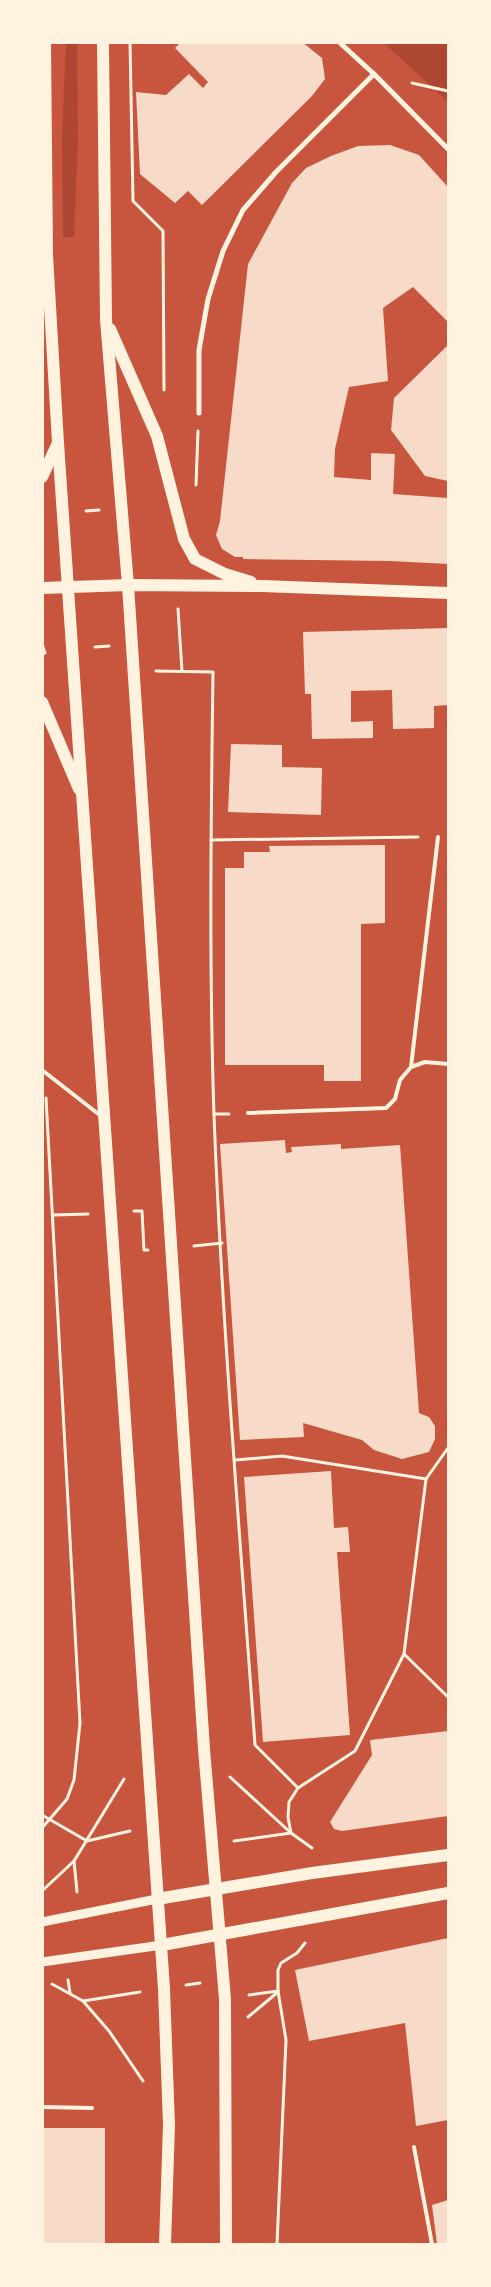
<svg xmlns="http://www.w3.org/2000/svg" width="491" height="2287" font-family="'Titillium Web',sans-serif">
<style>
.green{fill:#ae4732}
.building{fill:#f7dbc8}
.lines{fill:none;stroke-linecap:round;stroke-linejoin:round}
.path{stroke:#fff3e0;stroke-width:3}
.service{stroke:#fff3e0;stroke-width:4}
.minor{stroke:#fff3e0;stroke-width:5}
.tertiary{stroke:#fff3e0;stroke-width:9}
.primary{stroke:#fff3e0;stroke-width:12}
</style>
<rect width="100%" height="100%" fill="#c8553d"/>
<g class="green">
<polygon points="66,43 77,43 78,136 74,237 63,237 62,137"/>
<polygon points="384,43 448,43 448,102"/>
</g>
<g class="building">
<polygon points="181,42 302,42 322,58 325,79 312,96 202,205 188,191 175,203 140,174 136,92 166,95 189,74 203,88 208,82 175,48"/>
<polygon points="390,145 419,155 448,187 448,322 413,287 383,308 388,381 349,387 335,449 334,477 371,480 371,453 395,454 393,494 448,498 448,564 390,561 243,559 243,557 235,557 222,549 216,535 220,521 248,264 292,183 306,168 331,156 358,146"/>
<polygon points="448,345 448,481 425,476 391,430 394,398"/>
<polygon points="448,628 448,705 434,706 434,728 393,729 392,690 351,691 351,722 373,721 373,738 312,739 311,694 305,694 303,632"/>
<polygon points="231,744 282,745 282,767 322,768 321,815 228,812"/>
<polygon points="385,845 385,923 361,924 361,1081 324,1081 324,1065 225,1065 225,868 244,868 244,852 270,852 269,846"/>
<polygon points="285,1140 286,1153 292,1152 291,1147 341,1144 341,1149 400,1145 419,1413 429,1417 435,1426 435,1439 429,1452 402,1459 374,1450 362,1440 303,1423 304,1437 240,1440 220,1144"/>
<polygon points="331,1471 334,1528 348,1527 350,1552 337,1552 350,1735 263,1742 244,1477"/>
<polygon points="448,1731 448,1816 342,1831 334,1829 330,1822 372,1755 370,1740"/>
<polygon points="448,1938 448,2120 416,2126 405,2023 309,2041 295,1970"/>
<rect x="42" y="2128" width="63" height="116"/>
<polygon points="448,2200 448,2244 437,2244 432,2205"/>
</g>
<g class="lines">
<g class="path">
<polyline points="130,42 133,201 163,231 164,390"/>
<polyline points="412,83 448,91"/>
<polyline points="196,485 198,431"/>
<polyline points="86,511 99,510"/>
<polyline points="178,609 182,671"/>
<polyline points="42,644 45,653 42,654"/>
<polyline points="95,647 109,646"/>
<path d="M156,671L213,672C211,819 209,967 214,1115C222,1325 240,1535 255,1745L298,1788"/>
<polyline points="211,840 418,837"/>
<polyline points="214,1114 229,1114"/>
<polyline points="134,1211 142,1211 144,1250 148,1250"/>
<polyline points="54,1215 88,1214"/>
<polyline points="194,1246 222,1243"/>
<polyline points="448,1448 426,1479 404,1654 448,1697"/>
<polyline points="235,1460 282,1456 426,1479"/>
<polyline points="230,1777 291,1833 312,1848"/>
<polyline points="42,1815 87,1841 130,1831"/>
<polyline points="42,1828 67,1799 74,1780 80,1723 46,1098"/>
<polyline points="291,1833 288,1817 289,1802 298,1788 355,1751 404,1654"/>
<polyline points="234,1841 291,1833"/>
<polyline points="74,1861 77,1892"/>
<polyline points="42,1891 74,1861 124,1779"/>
<polyline points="68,1980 70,1993"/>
<polyline points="52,1984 83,2001 109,2031 143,2081"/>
<polyline points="186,1985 200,1983"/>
<polyline points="249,1995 278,1991"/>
<polyline points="83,2001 140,1992"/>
<polyline points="248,2017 278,1992"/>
<polyline points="277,2244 286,2040 278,1991 278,1970 281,1963 297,1953 305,1943"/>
</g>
<g class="service">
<polyline points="411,1067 438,837"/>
<polyline points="411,1067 425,1062 448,1064"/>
<polyline points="42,1070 101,1116"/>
<polyline points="248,1113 386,1108 395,1099 400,1080 411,1067"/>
<polyline points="42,2107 92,2108"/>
<polyline points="414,2147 432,2244"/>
</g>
<g class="minor">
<polyline points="339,42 374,74 448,149"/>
<polyline points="199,413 199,350 208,299 223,251 243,210 276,172 374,74"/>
</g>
<g class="tertiary">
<polyline points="42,1922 157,1899"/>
<polyline points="42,1962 162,1945"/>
</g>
<g class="primary">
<polyline points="45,42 47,255 58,443 164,1989 169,2125 165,2244"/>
<polyline points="103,42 106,320 128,585 204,1749 225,1999 226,2244"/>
<polyline points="110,329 157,436 184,539 195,559 225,574 251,582"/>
<polyline points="42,477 57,445"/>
<polyline points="42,588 128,585 262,586 448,593"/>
<polyline points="42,702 79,789"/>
<polyline points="157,1899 312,1873 448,1855"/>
<polyline points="162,1945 448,1893"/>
</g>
</g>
<rect width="491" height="2287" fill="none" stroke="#fff3e0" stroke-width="88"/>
</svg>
